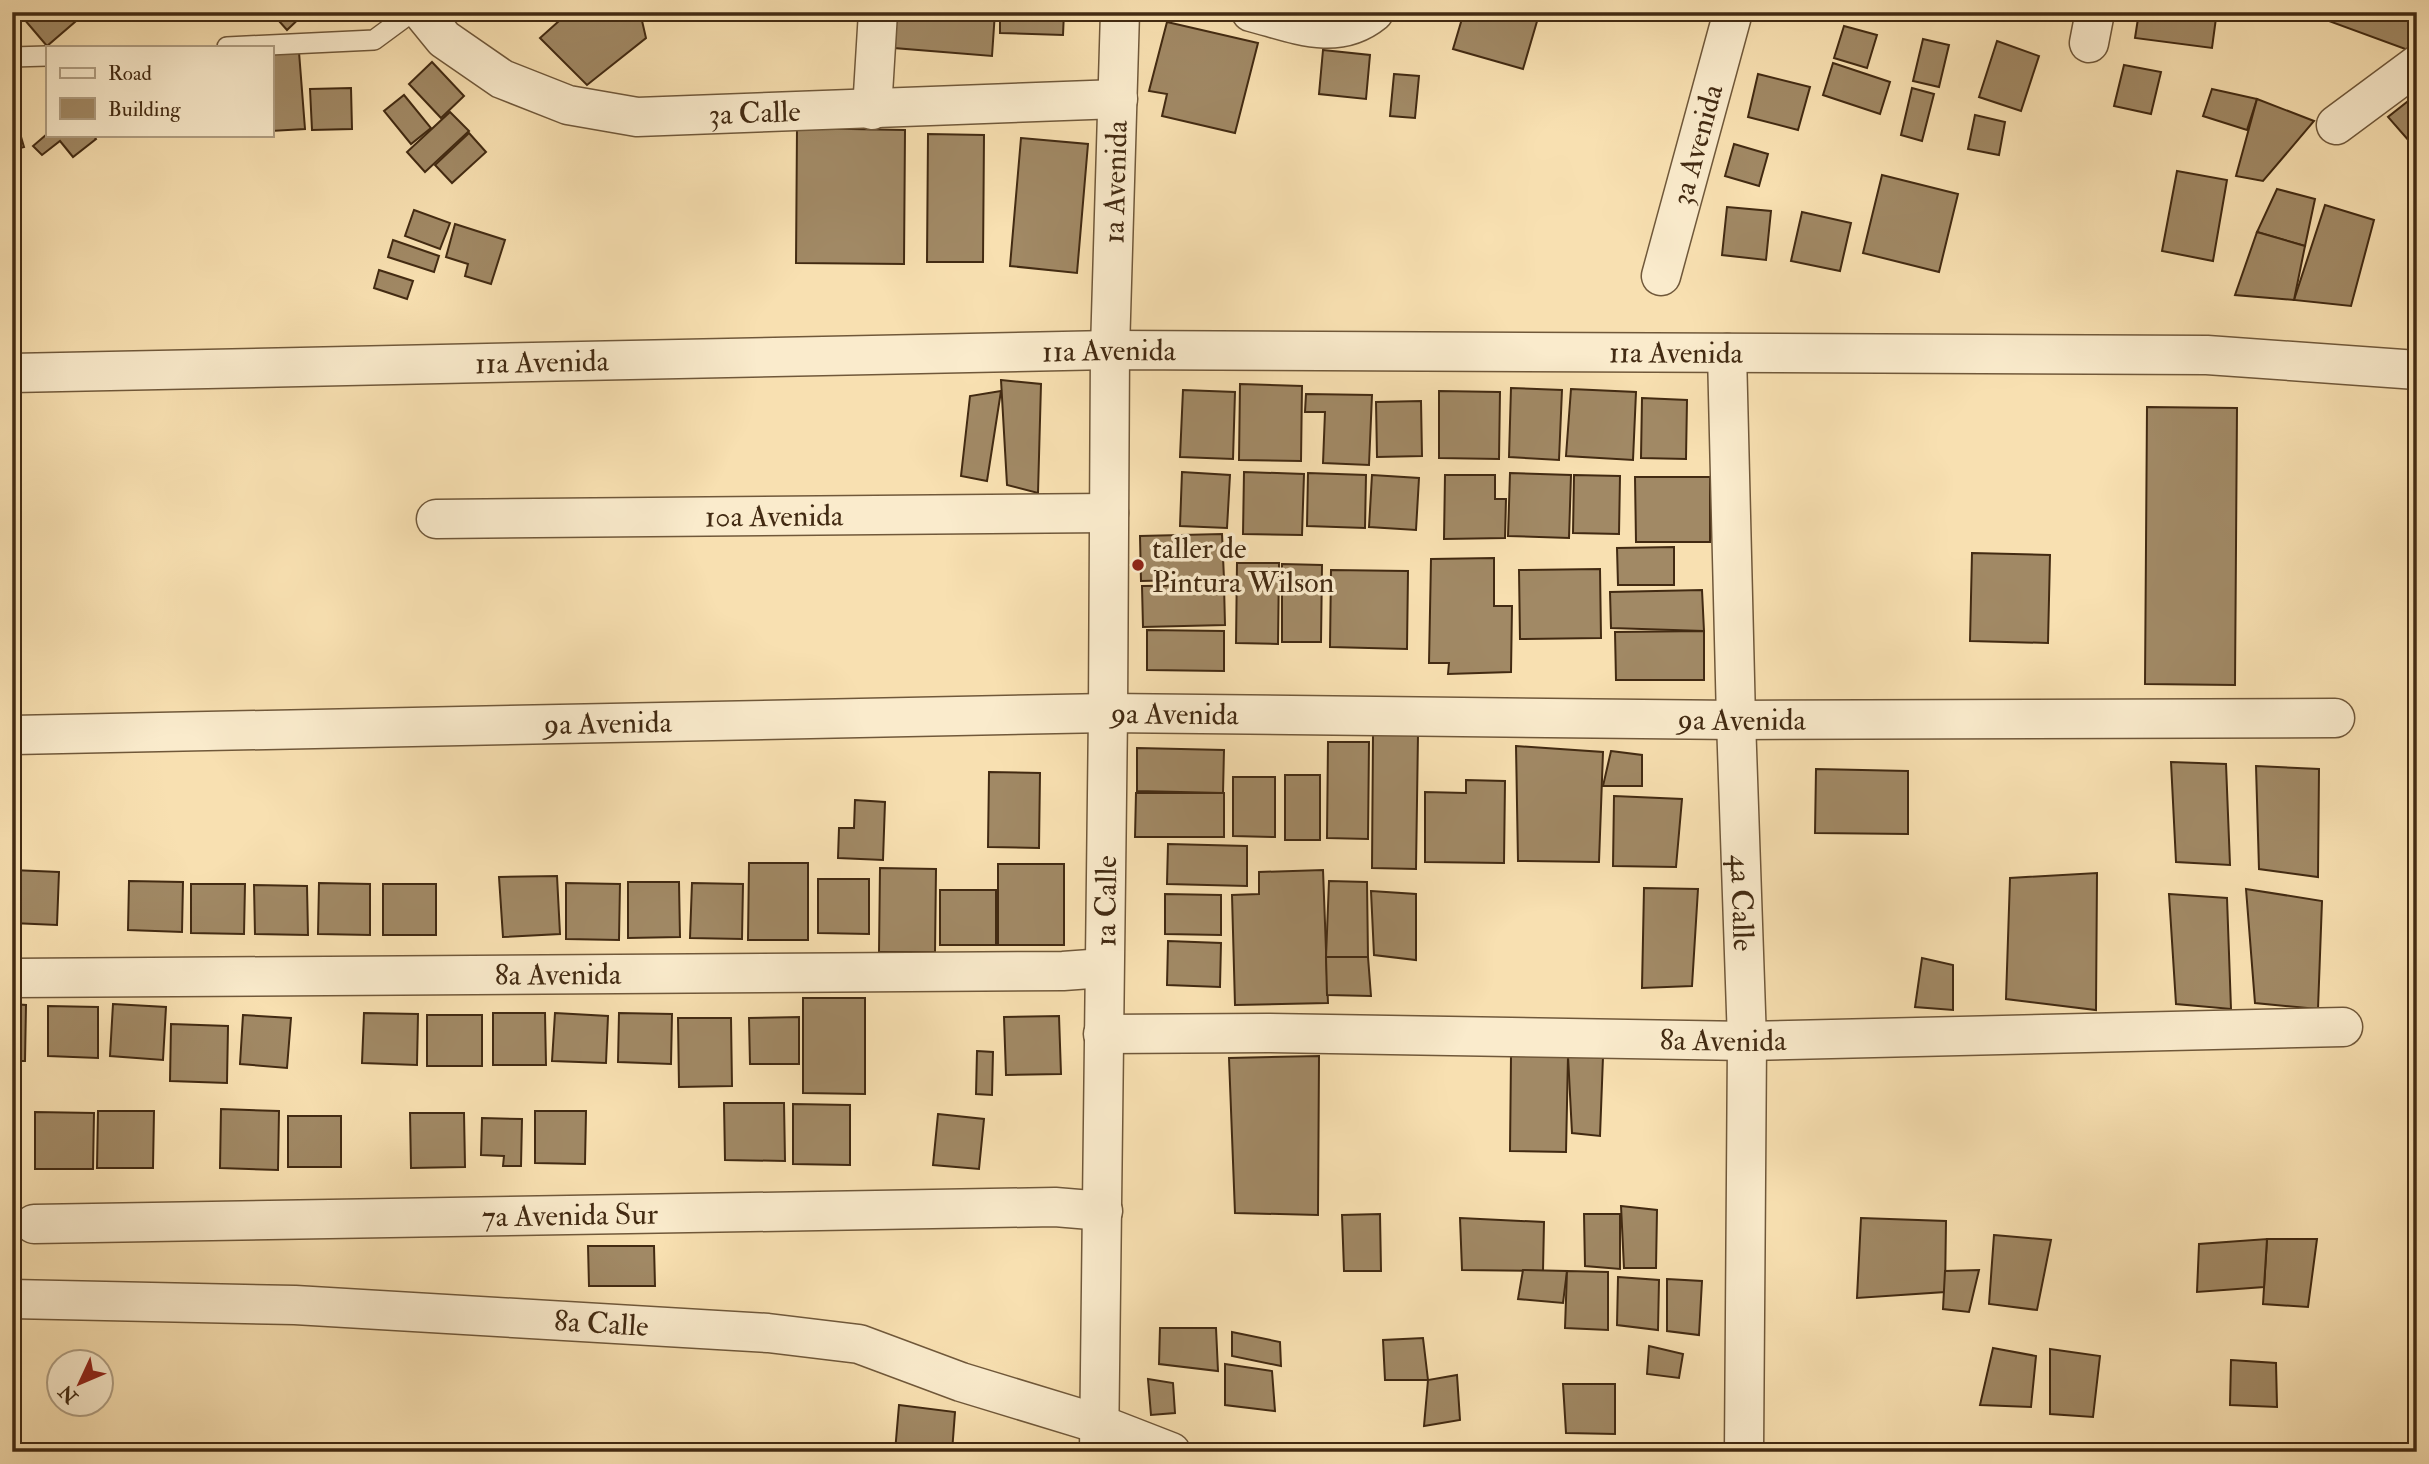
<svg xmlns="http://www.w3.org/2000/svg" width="2429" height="1464" font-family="'IM FELL Double Pica',serif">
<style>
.building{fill:#a18965;stroke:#422a12;stroke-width:2}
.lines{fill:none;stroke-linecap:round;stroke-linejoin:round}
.service-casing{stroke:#70583a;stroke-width:22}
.minor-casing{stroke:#70583a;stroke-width:41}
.tertiary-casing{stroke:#70583a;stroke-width:41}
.service{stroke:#faebcc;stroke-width:19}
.minor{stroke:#faebcc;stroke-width:38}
.tertiary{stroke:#faebcc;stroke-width:38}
.poi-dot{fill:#8f2418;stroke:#faebcc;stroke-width:2.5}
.labels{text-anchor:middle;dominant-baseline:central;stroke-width:7;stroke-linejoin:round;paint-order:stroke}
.street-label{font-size:30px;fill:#422a12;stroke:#faebcc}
.poi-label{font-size:30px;fill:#422a12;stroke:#faebcc;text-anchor:start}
</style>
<rect width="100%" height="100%" fill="#f8e0b1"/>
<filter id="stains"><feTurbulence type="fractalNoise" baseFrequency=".00286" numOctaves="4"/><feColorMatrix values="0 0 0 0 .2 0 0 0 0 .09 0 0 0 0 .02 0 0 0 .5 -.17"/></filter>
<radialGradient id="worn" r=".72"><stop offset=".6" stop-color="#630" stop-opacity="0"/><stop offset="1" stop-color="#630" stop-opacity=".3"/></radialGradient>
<g class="building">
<polygon points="18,12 81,12 83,15 47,46"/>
<polygon points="271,12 306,12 287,30"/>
<polygon points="569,12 640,12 646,38 587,85 540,38"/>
<polygon points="897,12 995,12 992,56 894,48"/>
<polygon points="1000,12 1064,12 1063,35 1000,33"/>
<polygon points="1464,12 1517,12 1538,18 1523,69 1453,49"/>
<polygon points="2139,12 2170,12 2216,18 2212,48 2135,38"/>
<polygon points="2329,12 2417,12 2417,28 2408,50 2326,20"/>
<polygon points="1167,22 1258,43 1235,133 1162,116 1167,94 1149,91"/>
<polygon points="1844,26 1877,35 1867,68 1834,58"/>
<polygon points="1923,39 1949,45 1939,87 1913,81"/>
<polygon points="1997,41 2039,56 2021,111 1979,97"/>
<polygon points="1323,50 1370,55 1366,99 1319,94"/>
<polygon points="299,52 305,129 271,131 271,53"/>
<polygon points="432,62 464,96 441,118 409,84"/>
<polygon points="1833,63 1890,82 1880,114 1823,95"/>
<polygon points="2124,65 2161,72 2151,114 2114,106"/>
<polygon points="1394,74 1419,76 1415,118 1390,116"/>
<polygon points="1758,74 1810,87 1798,130 1748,117"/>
<polygon points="351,88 352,129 312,130 310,89"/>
<polygon points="1912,88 1934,94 1922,141 1901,135"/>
<polygon points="2212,89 2257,99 2247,130 2203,116"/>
<polygon points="2417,94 2417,150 2388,117"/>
<polygon points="404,95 431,128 411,144 384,111"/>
<polygon points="2257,99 2314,121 2263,181 2236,176"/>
<polygon points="12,106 24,147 12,150"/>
<polygon points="450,112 469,131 425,172 407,152"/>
<polygon points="1975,115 2005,122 1999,155 1968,149"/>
<polygon points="797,128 905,130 904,264 796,263"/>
<polygon points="469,133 486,152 452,183 435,165"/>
<polygon points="47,134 93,135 96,139 73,157 60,141 42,155 33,146"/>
<polygon points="928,134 984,135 983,262 927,262"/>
<polygon points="1021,138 1088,144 1077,273 1010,266"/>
<polygon points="1734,144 1768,154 1759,186 1725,176"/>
<polygon points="2177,171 2227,180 2213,261 2162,251"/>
<polygon points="1882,175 1958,194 1939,272 1863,253"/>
<polygon points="2277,189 2315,199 2305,246 2257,232"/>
<polygon points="2325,205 2374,220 2351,306 2294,300"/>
<polygon points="1727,207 1771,211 1766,260 1722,255"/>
<polygon points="414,210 450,223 440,249 405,236"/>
<polygon points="1802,212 1851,223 1840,271 1791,261"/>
<polygon points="455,224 505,240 491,284 465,276 468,264 446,257"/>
<polygon points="2257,232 2305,246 2294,300 2235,295"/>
<polygon points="393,240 439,256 434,272 388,257"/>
<polygon points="379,270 413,281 407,299 374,288"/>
<polygon points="1001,380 1041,384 1038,493 1007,485"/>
<polygon points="1240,384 1302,386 1301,461 1239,460"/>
<polygon points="1511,388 1562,390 1559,460 1509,457"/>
<polygon points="1571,389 1636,392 1633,460 1566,456"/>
<polygon points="1183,390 1235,392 1233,459 1180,457"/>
<polygon points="1001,391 987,481 961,476 970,396"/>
<polygon points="1439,391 1500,392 1499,459 1439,458"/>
<polygon points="1306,394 1372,395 1369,465 1323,463 1325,412 1305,412"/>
<polygon points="1642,398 1687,400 1686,459 1641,458"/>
<polygon points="1421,401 1422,456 1377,457 1376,402"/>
<polygon points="2147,407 2237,408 2235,685 2145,684"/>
<polygon points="1182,472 1230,475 1227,528 1180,526"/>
<polygon points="1244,472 1304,474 1302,535 1243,534"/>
<polygon points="1308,473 1366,475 1365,528 1307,526"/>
<polygon points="1510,473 1571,475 1569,538 1508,536"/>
<polygon points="1372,475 1419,478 1416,530 1369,527"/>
<polygon points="1445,475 1495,475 1495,499 1506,499 1505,538 1444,539"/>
<polygon points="1574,475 1620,476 1619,534 1573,533"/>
<polygon points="1635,477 1710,477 1710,542 1636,542"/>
<polygon points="1222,534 1224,579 1141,581 1140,536"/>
<polygon points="1674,547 1674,585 1618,585 1617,548"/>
<polygon points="1972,553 2050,555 2048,643 1970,641"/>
<polygon points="1494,558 1494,606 1512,606 1511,672 1448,674 1449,663 1429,663 1431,559"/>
<polygon points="1237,563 1279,563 1278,644 1236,643"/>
<polygon points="1282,564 1322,565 1321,642 1282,642"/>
<polygon points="1600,569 1601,638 1520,639 1519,570"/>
<polygon points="1331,570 1408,571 1407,649 1330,647"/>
<polygon points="1224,585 1225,625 1143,627 1142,586"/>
<polygon points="1702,590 1704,631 1611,628 1610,592"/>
<polygon points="1147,630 1224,631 1224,671 1147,670"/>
<polygon points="1704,631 1704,680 1616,680 1615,632"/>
<polygon points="1373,734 1418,734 1416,869 1372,868"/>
<polygon points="1328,742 1369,742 1368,839 1327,838"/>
<polygon points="1516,746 1603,752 1599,862 1518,861"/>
<polygon points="1137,748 1224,750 1223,793 1137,791"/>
<polygon points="1611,751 1642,755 1642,786 1603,786"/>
<polygon points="2171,762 2226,764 2230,865 2176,862"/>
<polygon points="2256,766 2319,769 2318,877 2259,869"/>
<polygon points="1816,769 1908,771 1908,834 1815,833"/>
<polygon points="989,772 1040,773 1039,848 988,847"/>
<rect x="1285" y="775" width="35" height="65"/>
<polygon points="1233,777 1275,777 1275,837 1233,836"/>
<polygon points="1466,780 1505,781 1504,863 1425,862 1425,792 1466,793"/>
<polygon points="1136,793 1224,793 1224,837 1135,837"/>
<polygon points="1614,796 1682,799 1676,867 1613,866"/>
<polygon points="855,800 885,802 883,860 838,858 839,828 854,828"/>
<polygon points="1168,844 1247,846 1247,886 1167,884"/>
<polygon points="749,863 808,863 808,940 748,940"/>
<rect x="998" y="864" width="66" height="81"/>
<polygon points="880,868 936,869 935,952 879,952"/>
<polygon points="12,870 59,872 57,925 12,923"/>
<polygon points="1323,870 1328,1003 1235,1005 1232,895 1259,894 1259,872"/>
<polygon points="2097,873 2096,1010 2006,999 2010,878"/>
<polygon points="557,876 560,934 503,937 499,877"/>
<polygon points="818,879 869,879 869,934 818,933"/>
<polygon points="129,881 183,882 182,932 128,930"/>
<polygon points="1329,881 1367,882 1368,957 1326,957"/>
<polygon points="628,882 679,882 680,937 628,938"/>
<polygon points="319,883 370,884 370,935 318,934"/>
<polygon points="566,883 620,884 619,940 566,939"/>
<polygon points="692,883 743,884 742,939 690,938"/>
<polygon points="191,884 245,884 244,934 191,933"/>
<rect x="383" y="884" width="53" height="51"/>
<polygon points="254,885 307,886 308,935 255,934"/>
<polygon points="1644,888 1698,889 1692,986 1642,988"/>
<polygon points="2246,889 2322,901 2318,1009 2255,1003"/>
<rect x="940" y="890" width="56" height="55"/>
<polygon points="1371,891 1416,894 1416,960 1374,955"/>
<polygon points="1165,894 1221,895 1221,935 1165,934"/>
<polygon points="2169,894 2227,898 2231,1009 2176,1004"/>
<polygon points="1168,941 1221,943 1220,987 1167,985"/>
<polygon points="1326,957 1368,957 1371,996 1327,995"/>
<polygon points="1922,958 1953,965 1953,1010 1915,1007"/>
<polygon points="803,998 865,998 865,1094 803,1093"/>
<polygon points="12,1004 26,1005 25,1061 12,1061"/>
<polygon points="113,1004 166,1007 163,1060 110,1056"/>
<polygon points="48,1006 98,1007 98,1058 48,1056"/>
<polygon points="364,1013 418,1014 417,1065 362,1063"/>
<polygon points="493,1013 545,1013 546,1065 493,1065"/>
<polygon points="555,1013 608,1016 606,1063 552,1061"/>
<polygon points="619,1013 672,1014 671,1064 618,1062"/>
<polygon points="243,1015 291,1018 287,1068 240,1064"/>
<rect x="427" y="1015" width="55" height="51"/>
<polygon points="1059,1016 1061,1074 1006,1075 1004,1017"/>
<polygon points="799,1017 799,1064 750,1064 749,1018"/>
<polygon points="678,1018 731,1018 732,1086 679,1087"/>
<polygon points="171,1024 228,1026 227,1083 170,1081"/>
<polygon points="977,1051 993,1052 992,1095 976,1094"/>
<polygon points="1511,1055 1568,1056 1566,1152 1510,1151"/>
<polygon points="1319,1056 1318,1215 1235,1213 1229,1058"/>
<polygon points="1568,1056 1603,1057 1600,1136 1572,1133"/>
<polygon points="724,1103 784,1103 785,1161 725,1160"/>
<polygon points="793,1104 850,1105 850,1165 793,1164"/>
<polygon points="221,1109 279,1111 278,1170 220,1168"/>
<polygon points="98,1111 154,1111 153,1168 97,1168"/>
<polygon points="535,1111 586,1111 585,1164 535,1163"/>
<polygon points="35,1112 94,1113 93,1169 35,1169"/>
<polygon points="410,1113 464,1113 465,1167 411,1168"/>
<polygon points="938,1114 984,1119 979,1169 933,1165"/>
<rect x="288" y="1116" width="53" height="51"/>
<polygon points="482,1118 522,1119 521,1166 503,1166 504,1156 481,1155"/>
<polygon points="1621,1206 1657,1210 1656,1268 1624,1268"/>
<polygon points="1380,1214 1381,1271 1344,1271 1342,1215"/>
<polygon points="1584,1214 1620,1214 1620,1269 1585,1266"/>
<polygon points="1460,1218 1544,1222 1543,1271 1462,1270"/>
<polygon points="1861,1218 1946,1221 1945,1292 1857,1298"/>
<polygon points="1994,1235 2051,1240 2037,1310 1989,1304"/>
<polygon points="2267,1239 2317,1239 2308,1307 2263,1304"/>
<polygon points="2267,1239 2264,1287 2197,1292 2199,1244"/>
<polygon points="588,1246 654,1246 655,1286 589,1286"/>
<polygon points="1523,1270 1567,1271 1563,1303 1518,1299"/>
<polygon points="1979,1270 1969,1312 1943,1309 1945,1271"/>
<polygon points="1567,1271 1608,1272 1608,1330 1565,1328"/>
<polygon points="1618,1277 1659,1280 1658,1330 1617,1325"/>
<polygon points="1667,1279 1702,1281 1699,1335 1667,1331"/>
<polygon points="1160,1328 1216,1328 1218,1371 1159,1364"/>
<polygon points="1232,1332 1280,1342 1281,1366 1232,1356"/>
<polygon points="1423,1338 1428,1380 1385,1380 1383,1340"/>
<polygon points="1649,1346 1683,1354 1679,1378 1647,1374"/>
<polygon points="1993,1348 2036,1356 2031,1407 1980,1405"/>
<polygon points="2050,1349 2100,1356 2093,1417 2050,1414"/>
<polygon points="2231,1360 2276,1363 2277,1407 2230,1405"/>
<polygon points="1225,1364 1272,1371 1275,1411 1225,1405"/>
<polygon points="1457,1375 1460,1420 1424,1426 1428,1380"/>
<polygon points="1148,1379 1173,1383 1175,1413 1151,1415"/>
<polygon points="1563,1384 1615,1384 1615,1434 1566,1433"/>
<polygon points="899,1405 955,1412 952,1452 895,1452"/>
</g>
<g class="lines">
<defs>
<g id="service">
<polyline points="227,47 374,40 412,12"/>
<polyline points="12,57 47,56"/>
</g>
<g id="minor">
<path id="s1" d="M422,12L444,39L502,79L568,105L637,117L1118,99"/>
<path d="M1251,12C1294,23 1336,43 1374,12"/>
<polyline points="2089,43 2095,12"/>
<polyline points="872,110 878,12"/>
<polyline points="2336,125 2417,65"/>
<path id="s2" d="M1661,276L1733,12"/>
<path id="s3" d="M1727,353L1736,720L1747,1041L1744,1452"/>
<path id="s4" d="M12,373L1110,350L2207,355L2417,370"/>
<path id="s5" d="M436,519L1109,513"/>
<path id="s6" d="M13,735L1108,713L1736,720L2335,718"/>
<path id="s7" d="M12,978L1063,971L1104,968"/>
<path id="s8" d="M1103,1034L1268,1033L1747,1041L2343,1027"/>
<path id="s9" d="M34,1224L1055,1207L1103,1211"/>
<path id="s10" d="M1099,1452L1108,713L1110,350L1120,12"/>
</g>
<g id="tertiary">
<path id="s11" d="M12,1299L295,1305L768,1333L859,1344L961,1382L1099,1424L1171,1452"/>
</g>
</defs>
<use href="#service" class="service-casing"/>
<use href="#minor" class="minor-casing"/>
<use href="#tertiary" class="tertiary-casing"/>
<use href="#service" class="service"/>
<use href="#minor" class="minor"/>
<use href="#tertiary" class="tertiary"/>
</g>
<circle class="poi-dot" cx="1138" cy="565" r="7"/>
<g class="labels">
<g class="street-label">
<text stroke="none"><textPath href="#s1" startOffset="364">3a Calle</textPath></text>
<text stroke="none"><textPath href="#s2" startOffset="136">3a Avenida</textPath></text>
<text stroke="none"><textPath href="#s10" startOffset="1270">1a Avenida</textPath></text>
<text stroke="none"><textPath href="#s4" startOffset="1097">11a Avenida</textPath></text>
<text stroke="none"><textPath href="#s4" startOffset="1664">11a Avenida</textPath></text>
<text stroke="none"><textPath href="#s4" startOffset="530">11a Avenida</textPath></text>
<text stroke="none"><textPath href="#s5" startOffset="338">10a Avenida</textPath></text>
<text stroke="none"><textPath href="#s6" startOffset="1162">9a Avenida</textPath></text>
<text stroke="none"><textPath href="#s6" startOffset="1729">9a Avenida</textPath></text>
<text stroke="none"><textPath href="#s6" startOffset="595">9a Avenida</textPath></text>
<text stroke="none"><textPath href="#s10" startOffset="551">1a Calle</textPath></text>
<text stroke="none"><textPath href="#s3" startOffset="550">4a Calle</textPath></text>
<text stroke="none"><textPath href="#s7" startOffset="546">8a Avenida</textPath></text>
<text stroke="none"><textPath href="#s8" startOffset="620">8a Avenida</textPath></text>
<text stroke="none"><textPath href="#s9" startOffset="536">7a Avenida Sur</textPath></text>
<text stroke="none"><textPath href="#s11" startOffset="590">8a Calle</textPath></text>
</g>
<g class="poi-label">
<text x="1152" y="548">taller de<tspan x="1152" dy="34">Pintura Wilson</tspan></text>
</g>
</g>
<rect width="2429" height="1464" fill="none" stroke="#f8e0b1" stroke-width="42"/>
<rect x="14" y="14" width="2401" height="1436" fill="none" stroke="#422a12" stroke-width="3.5"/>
<rect x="21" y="21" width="2387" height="1422" fill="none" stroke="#422a12" stroke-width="2"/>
<rect x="46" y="46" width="228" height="91" fill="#faebcc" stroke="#b09e82" stroke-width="2"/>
<rect x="60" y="68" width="35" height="10" fill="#faebcc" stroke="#b09e82" stroke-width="2"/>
<text x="108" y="80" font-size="21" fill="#422a12">Road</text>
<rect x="60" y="98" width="35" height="21" fill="#a18965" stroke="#b09e82" stroke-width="2"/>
<text x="108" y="116" font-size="21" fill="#422a12">Building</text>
<g transform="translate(80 1383) rotate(226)"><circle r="33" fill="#faebcc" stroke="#b09e82" stroke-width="2"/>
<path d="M0-5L12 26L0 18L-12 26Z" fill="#8f2418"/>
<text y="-10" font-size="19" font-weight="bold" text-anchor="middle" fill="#422a12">N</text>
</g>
<rect width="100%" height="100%" filter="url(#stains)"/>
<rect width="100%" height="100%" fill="url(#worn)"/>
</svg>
